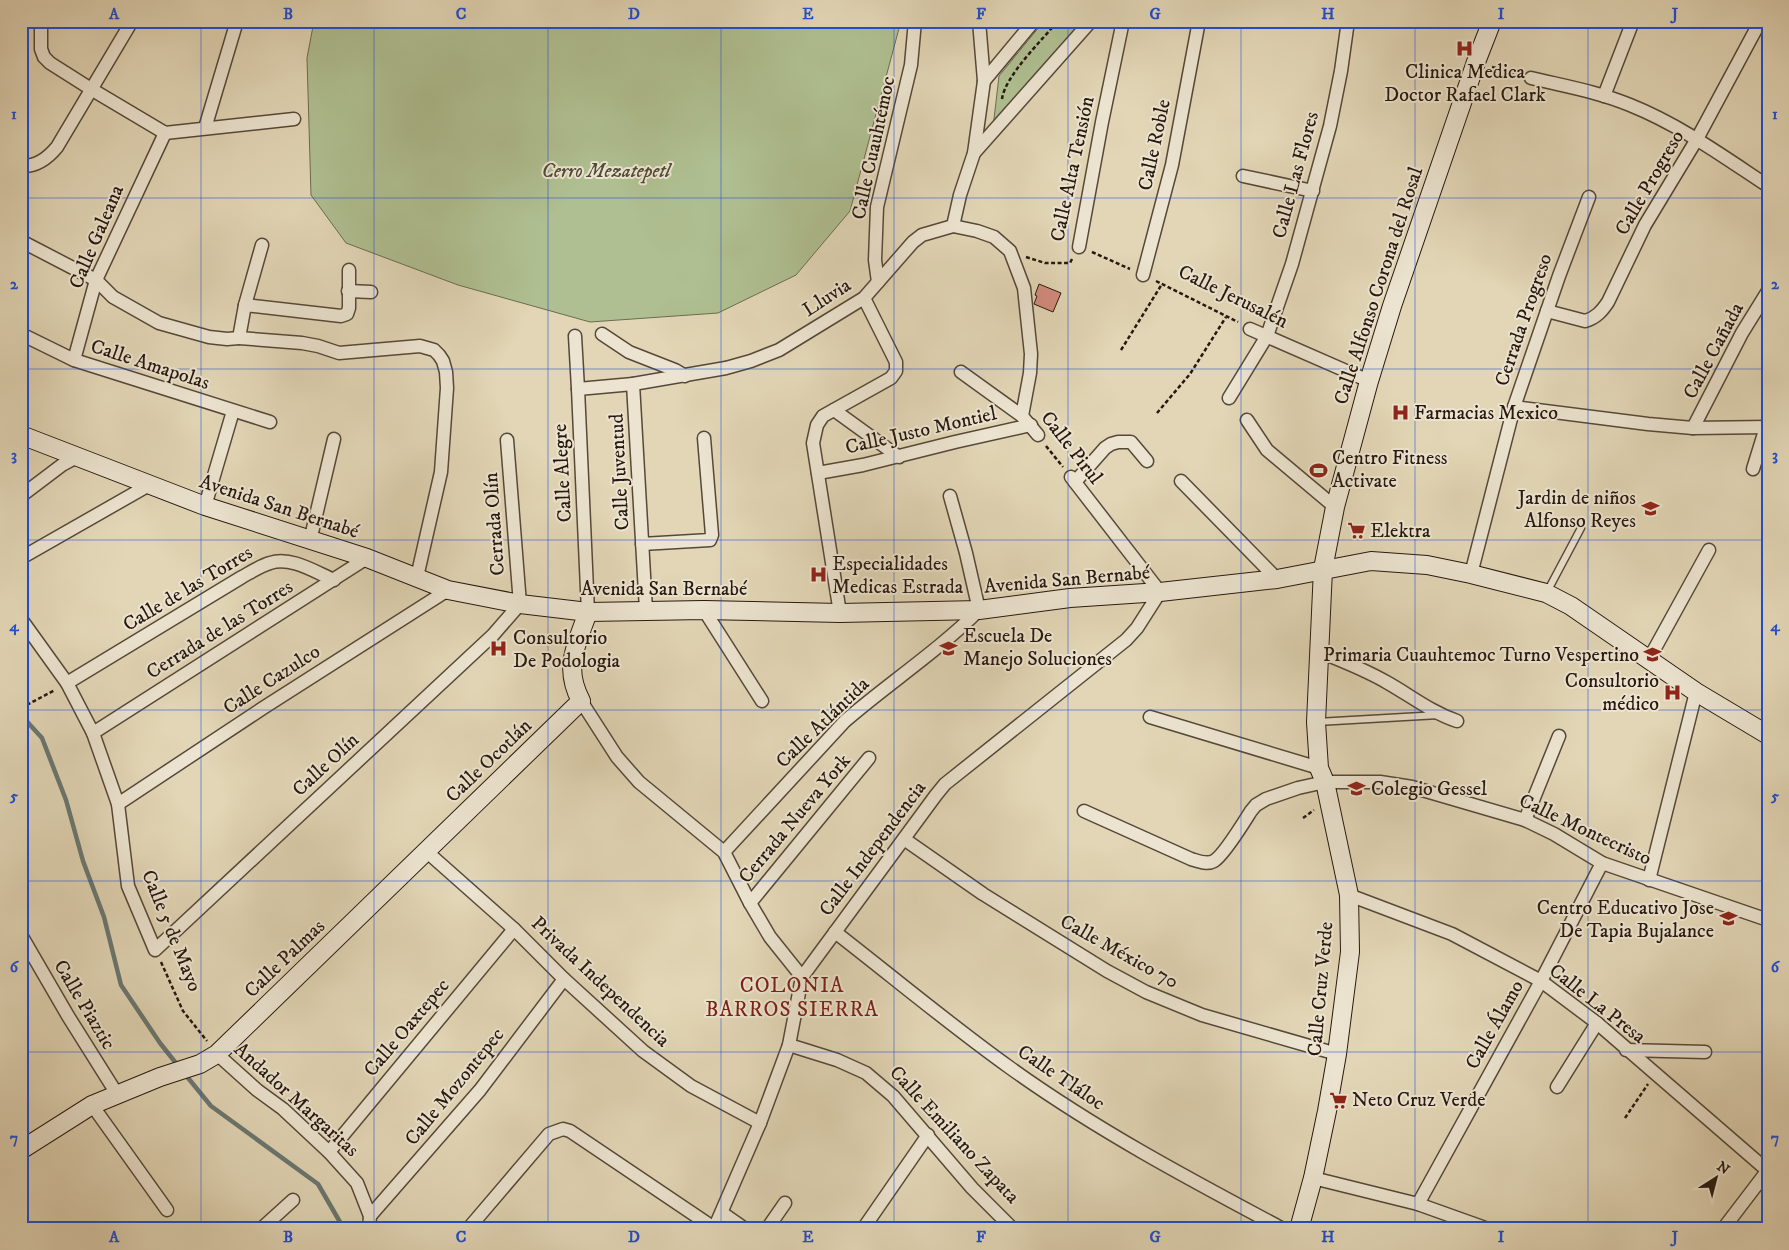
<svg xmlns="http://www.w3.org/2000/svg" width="1789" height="1250" font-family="'IM FELL DW Pica',serif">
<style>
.green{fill:#afbf91;stroke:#6b6c50}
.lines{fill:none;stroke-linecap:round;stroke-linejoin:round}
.stream{stroke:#6a7872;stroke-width:4.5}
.building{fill:#d48c7f;stroke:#27180f}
.lane-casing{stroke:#564839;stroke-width:9}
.street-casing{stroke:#564839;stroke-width:15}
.secondary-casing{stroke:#27180f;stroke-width:20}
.path{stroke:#27180f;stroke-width:2.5;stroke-dasharray:4 2.5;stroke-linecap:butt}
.lane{stroke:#ece4d0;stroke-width:6}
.street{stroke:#ece4d0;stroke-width:12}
.secondary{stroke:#ece4d0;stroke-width:18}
.grid{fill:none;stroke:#1d4ed8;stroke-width:1;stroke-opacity:0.55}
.labels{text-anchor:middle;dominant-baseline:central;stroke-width:4;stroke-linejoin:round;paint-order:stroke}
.poi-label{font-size:20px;fill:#27180f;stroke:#ece4d0;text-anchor:start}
.street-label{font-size:20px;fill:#27180f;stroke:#ece4d0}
.park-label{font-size:20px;font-style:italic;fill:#504a36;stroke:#ece4d0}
.neighbourhood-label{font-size:21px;letter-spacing:1px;fill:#7a1f14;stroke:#ece4d0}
.neatline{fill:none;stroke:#1d4ed8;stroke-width:2}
.grid-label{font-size:16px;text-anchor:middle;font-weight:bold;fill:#1d4ed8}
</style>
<rect width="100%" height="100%" fill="#e2d6b6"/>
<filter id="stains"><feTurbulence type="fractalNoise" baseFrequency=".004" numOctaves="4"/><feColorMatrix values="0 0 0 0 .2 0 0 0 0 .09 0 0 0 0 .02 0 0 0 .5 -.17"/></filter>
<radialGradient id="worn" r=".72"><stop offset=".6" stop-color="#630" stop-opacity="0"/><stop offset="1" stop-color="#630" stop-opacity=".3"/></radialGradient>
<g class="green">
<polygon points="314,21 901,21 850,211 796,275 718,313 590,322 458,285 346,243 311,195 307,58"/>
<polygon points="1044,21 1086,21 992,136 999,76"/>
</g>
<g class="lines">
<g class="stream">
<polyline points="21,715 42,738 66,800 83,861 104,917 121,985 160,1043 179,1067"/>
<polyline points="184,1073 211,1106 318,1184 344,1229"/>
</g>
</g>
<polygon class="building" points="1039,284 1061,293 1053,312 1034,304 1037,296 1035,295"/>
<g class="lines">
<defs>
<g id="lane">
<polyline points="1547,592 1581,528"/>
<polyline points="1317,722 1439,715"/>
</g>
<g id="street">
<polyline points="41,21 41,49 44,57 50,63 91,89 165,133 294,119"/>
<path d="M1531,78C1564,86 1599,92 1630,105C1680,125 1724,157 1768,186"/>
<polyline points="984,81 1034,21"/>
<polyline points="1604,96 1633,21"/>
<polyline points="205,128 237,21"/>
<polyline points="974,153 1091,21"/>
<path d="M21,166C37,167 48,158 57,147L132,21"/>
<polyline points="1243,176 1313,191"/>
<polyline points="953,226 977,231 994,237 1010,251 1024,288 1031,354 1030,373 1022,416 1038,435"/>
<polyline points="21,241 96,280 113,297 159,323 209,337 227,339 239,338 245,305 341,316 347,314 349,308 349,270"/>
<polyline points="1079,247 1102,122 1123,21"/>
<polyline points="1143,275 1172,165 1199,21"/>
<polyline points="878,282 875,260 877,207 911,65 915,21"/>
<polyline points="348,291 371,292"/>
<polyline points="245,305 262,245"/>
<path d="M1547,311L1585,321C1596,318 1602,311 1608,302L1645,225L1697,139L1755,31L1759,21"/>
<polyline points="1250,329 1369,381"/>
<polyline points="21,334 74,360 270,422"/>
<polyline points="602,334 629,352 675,370 685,376"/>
<polyline points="575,336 578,389"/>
<polyline points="239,338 302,343 318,346 339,353 420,346 434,350 439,355 443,361 446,372 447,388 441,472 417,577"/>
<polyline points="74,360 96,280 165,133"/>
<polyline points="961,372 1022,416"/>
<polyline points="1229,398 1267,336 1292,264 1330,126 1341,71 1348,21"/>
<polyline points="1514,407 1648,424 1693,428 1768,427"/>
<polyline points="834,410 899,457"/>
<polyline points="1247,420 1267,450 1335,507"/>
<polyline points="1693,428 1742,333 1768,291"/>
<polyline points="1753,469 1766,427"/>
<polyline points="818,473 863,465 955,442 1031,425"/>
<polyline points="1181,481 1277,579"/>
<polyline points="1075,482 1105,448 1111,444 1118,442 1131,442 1147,461"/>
<polyline points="21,496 62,465 77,457"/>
<polyline points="205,506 233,411"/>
<polyline points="310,541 334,439"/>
<polyline points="642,544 710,540 712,535 704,438"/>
<polyline points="21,558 149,485"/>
<polyline points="1471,574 1514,407 1559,276 1589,197"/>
<polyline points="646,610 633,384 726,368 751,361 779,350 864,298 913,242 922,235 953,226 960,195 974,153 984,81 979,21"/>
<polyline points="704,610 762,701"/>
<polyline points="588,612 578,389 633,384"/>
<polyline points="840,613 813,443 817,425 823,416 891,378 896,371 896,362 864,298"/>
<polyline points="21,619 67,683 93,733 118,804 128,886 155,950 493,635 520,604 507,440"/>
<path d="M1320,652C1343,661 1366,670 1388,683C1411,696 1431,712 1457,721"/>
<polyline points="1649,659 1709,550"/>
<path d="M67,683L242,577C251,572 260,566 270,563C291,556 315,572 334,580"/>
<polyline points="581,701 617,757 639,782 724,852 750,903 770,937 802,977 789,1045 760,1123 714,1229"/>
<polyline points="1150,717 1319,768"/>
<polyline points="93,733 367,558"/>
<polyline points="118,804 263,708 448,590"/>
<path d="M1084,811L1191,859C1198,861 1207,865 1214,861C1224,855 1244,822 1251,811L1256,805L1266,799L1298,788L1325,782H1380L1412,787L1525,820L1554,834L1602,863L1768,920"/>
<polyline points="1525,820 1559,736"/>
<polyline points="904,839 983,894 1107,971 1146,992 1202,1015 1337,1054"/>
<polyline points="426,851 514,929 564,979 643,1051 691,1086 760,1123"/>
<path d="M724,852L845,721C889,683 938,651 979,610L966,553L950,496"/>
<polyline points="1649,880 1696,692"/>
<polyline points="1349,895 1452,934 1541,981 1597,1023 1768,1171"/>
<polyline points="750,903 869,758"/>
<path d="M835,932C893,977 949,1024 1009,1067C1095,1129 1189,1179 1283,1229"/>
<polyline points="21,935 68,1016 117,1094"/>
<polyline points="802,977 936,795 945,784 1126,640 1137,628 1160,592 1071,477"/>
<polyline points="789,1045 837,1060 866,1073 893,1096 972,1188 1013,1229"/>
<polyline points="1626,1050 1705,1052"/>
<polyline points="217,1054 257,1090 283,1109 329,1152 357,1183 370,1216 369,1229"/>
<polyline points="1557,1087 1597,1023"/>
<polyline points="92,1105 167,1210"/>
<polyline points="329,1152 514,929"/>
<polyline points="1313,1178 1418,1204 1488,1229"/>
<polyline points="1418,1204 1541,981 1602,863"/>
<polyline points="722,1213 745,1229"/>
<polyline points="370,1216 480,1090 564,979"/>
<polyline points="261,1229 293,1200"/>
<polyline points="468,1229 549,1134 563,1129 570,1131 714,1228"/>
<polyline points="767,1229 785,1203"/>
<polyline points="863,1229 928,1135"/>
<polyline points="1723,1229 1768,1170"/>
</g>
<g id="secondary">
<polyline points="21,435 205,506 367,558 448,590 520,604 588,612 704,610 840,613 979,610 1070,598 1160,592 1277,579 1371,561 1427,565 1471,574 1546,593 1571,606 1696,692 1768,735"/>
<path d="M21,1150L92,1105L160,1077L200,1064L217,1054L581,701C563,667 576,646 588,612"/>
<polyline points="1299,1229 1313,1178 1327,1111 1337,1054 1350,952 1349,895 1325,782 1319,768 1316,722 1323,569 1335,507 1369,381 1392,306 1476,62 1492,21"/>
</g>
</defs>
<use href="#lane" class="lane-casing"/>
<use href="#street" class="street-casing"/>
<use href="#secondary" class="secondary-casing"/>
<g class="path">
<polyline points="1492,67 1518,74"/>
<path d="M1002,99C1005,76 1042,40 1058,21"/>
<polyline points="1092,252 1130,269"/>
<polyline points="1026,257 1045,263 1070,263 1072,259"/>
<polyline points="1156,281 1238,322"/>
<polyline points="1121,350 1162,284"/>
<polyline points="1157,413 1190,374 1226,317"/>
<polyline points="1046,446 1063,467"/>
<polyline points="21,708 55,690"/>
<polyline points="1303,818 1314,810"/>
<polyline points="161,962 183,1011 207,1041"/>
<polyline points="1625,1118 1648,1084"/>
</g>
<use href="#lane" class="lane"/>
<use href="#street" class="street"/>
<use href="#secondary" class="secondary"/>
</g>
<path class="grid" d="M201,21V1229M374,21V1229M548,21V1229M721,21V1229M894,21V1229M1068,21V1229M1241,21V1229M1415,21V1229M1588,21V1229M21,198H1768M21,369H1768M21,540H1768M21,710H1768M21,881H1768M21,1052H1768"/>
<defs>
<symbol id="hospital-bare" viewBox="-9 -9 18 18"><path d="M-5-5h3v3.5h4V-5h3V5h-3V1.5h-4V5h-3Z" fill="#8f2418" stroke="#ece4d0" stroke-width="2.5" paint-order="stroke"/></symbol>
<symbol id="stadium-bare" viewBox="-9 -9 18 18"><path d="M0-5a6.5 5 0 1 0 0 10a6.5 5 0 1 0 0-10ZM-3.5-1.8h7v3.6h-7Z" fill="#8f2418" stroke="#ece4d0" stroke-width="2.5" paint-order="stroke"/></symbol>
<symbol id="school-bare" viewBox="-9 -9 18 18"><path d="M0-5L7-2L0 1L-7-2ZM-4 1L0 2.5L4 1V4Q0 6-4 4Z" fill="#8f2418" stroke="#ece4d0" stroke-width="2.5" paint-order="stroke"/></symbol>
<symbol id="supermarket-bare" viewBox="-9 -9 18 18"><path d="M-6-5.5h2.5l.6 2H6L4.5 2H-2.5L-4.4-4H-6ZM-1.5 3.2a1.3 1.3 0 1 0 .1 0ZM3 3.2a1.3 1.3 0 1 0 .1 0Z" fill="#8f2418" stroke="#ece4d0" stroke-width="2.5" paint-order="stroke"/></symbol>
</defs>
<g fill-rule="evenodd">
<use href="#hospital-bare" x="1452" y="36" width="25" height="25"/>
<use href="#hospital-bare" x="1388" y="400" width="25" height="25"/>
<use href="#stadium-bare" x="1306" y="458" width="25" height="25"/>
<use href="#school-bare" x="1638" y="496" width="25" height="25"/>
<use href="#supermarket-bare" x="1344" y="518" width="25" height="25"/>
<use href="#hospital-bare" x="806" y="562" width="25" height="25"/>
<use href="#school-bare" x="936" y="636" width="25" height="25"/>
<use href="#hospital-bare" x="486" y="636" width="25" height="25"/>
<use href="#school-bare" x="1640" y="642" width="25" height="25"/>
<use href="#hospital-bare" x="1660" y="680" width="25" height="25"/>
<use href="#school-bare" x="1344" y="776" width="25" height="25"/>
<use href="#school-bare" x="1716" y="906" width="25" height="25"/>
<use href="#supermarket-bare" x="1326" y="1088" width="25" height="25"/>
</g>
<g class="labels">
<g class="poi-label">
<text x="1465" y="72" text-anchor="middle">Clinica Medica<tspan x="1465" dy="23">Doctor Rafael Clark</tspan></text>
<text x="1414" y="413">Farmacias Mexico</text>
<text x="1332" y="458">Centro Fitness<tspan x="1332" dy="23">Activate</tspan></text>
<text x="1636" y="498" text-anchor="end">Jardin de niños<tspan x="1636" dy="23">Alfonso Reyes</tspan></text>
<text x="1370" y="531">Elektra</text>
<text x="832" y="564">Especialidades<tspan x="832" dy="23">Medicas Estrada</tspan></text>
<text x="963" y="636">Escuela De<tspan x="963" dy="23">Manejo Soluciones</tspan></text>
<text x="513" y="638">Consultorio<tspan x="513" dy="23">De Podologia</tspan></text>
<text x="1639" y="655" text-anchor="end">Primaria Cuauhtemoc Turno Vespertino</text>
<text x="1659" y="681" text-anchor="end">Consultorio<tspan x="1659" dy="23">médico</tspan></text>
<text x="1371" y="789">Colegio Gessel</text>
<text x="1714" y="908" text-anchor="end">Centro Educativo Jose<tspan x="1714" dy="23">De Tapia Bujalance</tspan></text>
<text x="1352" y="1100">Neto Cruz Verde</text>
</g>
<g class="street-label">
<text transform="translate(1155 145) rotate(-78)">Calle Roble</text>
<text transform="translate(874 148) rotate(-78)">Calle Cuauhtémoc</text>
<text transform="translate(1073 169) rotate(-78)">Calle Alta Tensión</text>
<text transform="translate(1296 175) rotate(-75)">Calle Las Flores</text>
<text transform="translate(1650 183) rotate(-60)">Calle Progreso</text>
<text transform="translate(97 237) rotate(-67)">Calle Galeana</text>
<text transform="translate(1379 286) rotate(-72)">Calle Alfonso Corona del Rosal</text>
<text transform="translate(1233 297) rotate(26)">Calle Jerusalén</text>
<text transform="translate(827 298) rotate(-33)">Lluvia</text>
<text transform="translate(1524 320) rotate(-71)">Cerrada Progreso</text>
<text transform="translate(1714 351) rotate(-62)">Calle Cañada</text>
<text transform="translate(150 365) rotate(18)">Calle Amapolas</text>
<text transform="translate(921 431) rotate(-13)">Calle Justo Montiel</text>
<text transform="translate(1071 448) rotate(52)">Calle Pirul</text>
<text transform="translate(620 472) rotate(-93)">Calle Juventud</text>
<text transform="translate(563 473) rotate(-93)">Calle Alegre</text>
<text transform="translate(279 507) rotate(18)">Avenida San Bernabé</text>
<text transform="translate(495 524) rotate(-94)">Cerrada Olín</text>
<text transform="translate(1067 580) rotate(-5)">Avenida San Bernabé</text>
<text transform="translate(188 589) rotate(-31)">Calle de las Torres</text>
<text x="664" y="589">Avenida San Bernabé</text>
<text transform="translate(220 630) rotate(-32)">Cerrada de las Torres</text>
<text transform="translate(272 680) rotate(-33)">Calle Cazulco</text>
<text transform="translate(823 723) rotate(-44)">Calle Atlántida</text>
<text transform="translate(489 761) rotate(-44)">Calle Ocotlán</text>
<text transform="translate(326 765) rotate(-43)">Calle Olín</text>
<text transform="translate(795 819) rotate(-50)">Cerrada Nueva York</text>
<text transform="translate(1585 830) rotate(25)">Calle Montecristo</text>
<text transform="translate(873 849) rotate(-53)">Calle Independencia</text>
<text transform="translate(171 931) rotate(68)">Calle 5 de Mayo</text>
<text transform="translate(1119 952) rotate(29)">Calle México 70</text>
<text transform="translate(285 959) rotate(-44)">Calle Palmas</text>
<text transform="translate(600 982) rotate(43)">Privada Independencia</text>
<text transform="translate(1321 989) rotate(-85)">Calle Cruz Verde</text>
<text transform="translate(1597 1004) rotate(38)">Calle La Presa</text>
<text transform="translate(84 1005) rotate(59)">Calle Piaztic</text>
<text transform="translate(1495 1025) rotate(-61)">Calle Álamo</text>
<text transform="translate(407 1028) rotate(-50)">Calle Oaxtepec</text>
<text transform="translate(1061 1078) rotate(34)">Calle Tláloc</text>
<text transform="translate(455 1087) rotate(-51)">Calle Mozontepec</text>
<text transform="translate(296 1100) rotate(42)">Andador Margaritas</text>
<text transform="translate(954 1135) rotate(47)">Calle Emiliano Zapata</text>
</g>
<g class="park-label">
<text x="606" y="171">Cerro Mezatepetl</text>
</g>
<g class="neighbourhood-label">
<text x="792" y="986">COLONIA<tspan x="792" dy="24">BARROS SIERRA</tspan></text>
</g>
</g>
<rect width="1789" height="1250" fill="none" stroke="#e2d6b6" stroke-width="55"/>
<g transform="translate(1716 1178) rotate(36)" stroke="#ece4d0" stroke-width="4" paint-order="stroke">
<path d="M0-4L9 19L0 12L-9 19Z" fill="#27180f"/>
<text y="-8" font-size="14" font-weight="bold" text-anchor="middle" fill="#27180f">N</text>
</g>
<rect x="28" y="28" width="1734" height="1194" class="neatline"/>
<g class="grid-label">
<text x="114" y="19">A</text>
<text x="288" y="19">B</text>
<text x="461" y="19">C</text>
<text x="634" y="19">D</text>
<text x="808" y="19">E</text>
<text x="981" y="19">F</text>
<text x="1155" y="19">G</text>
<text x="1328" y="19">H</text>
<text x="1501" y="19">I</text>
<text x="1675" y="19">J</text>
<text x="14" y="119">1</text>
<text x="1775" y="119">1</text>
<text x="14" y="289">2</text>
<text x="1775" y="289">2</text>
<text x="14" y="460">3</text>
<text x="1775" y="460">3</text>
<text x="14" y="631">4</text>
<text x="1775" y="631">4</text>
<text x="14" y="801">5</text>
<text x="1775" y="801">5</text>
<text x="14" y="972">6</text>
<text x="1775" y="972">6</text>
<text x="14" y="1143">7</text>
<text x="1775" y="1143">7</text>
<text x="114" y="1242">A</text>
<text x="288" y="1242">B</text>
<text x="461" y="1242">C</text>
<text x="634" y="1242">D</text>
<text x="808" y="1242">E</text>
<text x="981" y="1242">F</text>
<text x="1155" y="1242">G</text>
<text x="1328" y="1242">H</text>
<text x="1501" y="1242">I</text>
<text x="1675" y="1242">J</text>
</g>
<rect width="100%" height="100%" filter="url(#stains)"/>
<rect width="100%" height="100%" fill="url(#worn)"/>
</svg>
